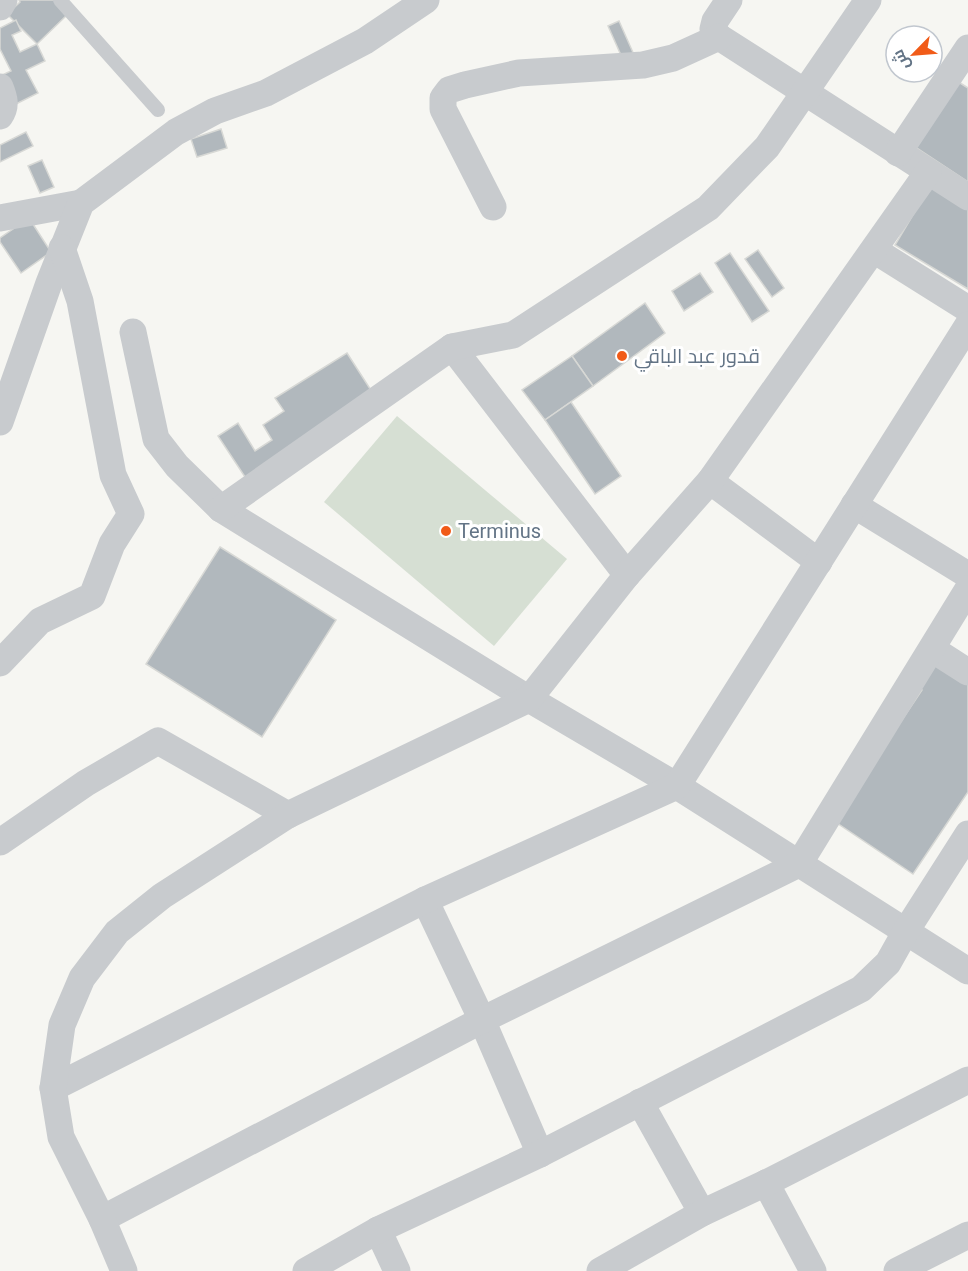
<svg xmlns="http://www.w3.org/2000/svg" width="968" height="1271" font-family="Roboto,Cairo,sans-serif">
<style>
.grass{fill:#d6dfd3}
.building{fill:#b1b8bd;stroke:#d7d8d5;stroke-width:1.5}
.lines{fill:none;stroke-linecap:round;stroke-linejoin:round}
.service{stroke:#c8cbce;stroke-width:14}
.minor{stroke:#c8cbce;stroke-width:27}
.poi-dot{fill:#f15b18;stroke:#fff;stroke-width:2}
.labels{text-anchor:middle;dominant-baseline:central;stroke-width:6;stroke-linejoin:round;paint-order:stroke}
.poi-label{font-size:20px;fill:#637486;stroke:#fff;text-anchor:start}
</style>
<rect width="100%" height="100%" fill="#f6f6f2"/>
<polygon class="grass" points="397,416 567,559 494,646 324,502"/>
<g class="building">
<polygon points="19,0 55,0 68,14 37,44 7,14 20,2"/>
<polygon points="16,20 21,31 12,35 20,52 37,44 45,61 26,70 38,93 16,104 2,75 11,71 0,49 0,28"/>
<polygon points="619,21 635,57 624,62 608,26"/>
<polygon points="957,81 968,88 968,182 915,147"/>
<polygon points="221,129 227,148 197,157 191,139"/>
<polygon points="26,132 33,146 0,162 0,145"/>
<polygon points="42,160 54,187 40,193 28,166"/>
<polygon points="930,186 968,208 968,289 895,245"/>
<polygon points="29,218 51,252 21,273 0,242 0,238"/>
<polygon points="758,250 784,288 772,297 745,259"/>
<polygon points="730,253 769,311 752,322 715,263"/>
<polygon points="700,273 713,292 684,311 672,291"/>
<polygon points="645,303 665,333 593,386 572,356"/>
<polygon points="347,353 376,398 247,480 218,436 238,423 255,451 272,440 263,425 284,411 275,398"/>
<polygon points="572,356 593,386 545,420 522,390"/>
<polygon points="571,402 621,476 595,494 545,420"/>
<polygon points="220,547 336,620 262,737 146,664"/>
<polygon points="939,650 968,669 968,792 913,874 834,821 922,690 915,686"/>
</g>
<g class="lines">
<polyline class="service" points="60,0 158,110"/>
<g class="minor">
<polyline points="729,0 715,21 713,29 719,37 968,197"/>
<polyline points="0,7 4,0"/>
<path d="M0,87C4,97 7,106 0,116"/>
<polyline points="898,153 968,48"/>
<polyline points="493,207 443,109 443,98 449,90 465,85 519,73 643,65 673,58 719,37"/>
<polyline points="0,218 81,203"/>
<polyline points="874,250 968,309"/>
<polyline points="133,332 156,439 177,466 221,509 529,699 677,786 968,971"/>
<polyline points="452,347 627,575"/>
<polyline points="0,422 49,283 81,203 176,132 215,111 266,93 365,41 426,0"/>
<polyline points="710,481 819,562"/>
<polyline points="854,505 968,575"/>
<polyline points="221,509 452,347 513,335 708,208 767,147 868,0"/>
<polyline points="932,649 968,672"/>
<polyline points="0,663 40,621 92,596 112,544 131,514 113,475 80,301 62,248"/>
<polyline points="0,842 86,783 158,741 288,815"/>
<polyline points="425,900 482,1020 540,1154"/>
<polyline points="53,1088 425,900 677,786 968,325"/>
<polyline points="640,1102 702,1213"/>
<polyline points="766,1183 813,1271"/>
<polyline points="102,1219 482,1020 799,864 968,589"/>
<polyline points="378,1230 397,1271"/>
<polyline points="124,1271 102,1219 61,1137 53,1088 62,1025 82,978 117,932 162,896 288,815 529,699 627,575 710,481 928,172"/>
<polyline points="306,1271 378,1230 540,1154 861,989 888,963 906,931 968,834"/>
<polyline points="600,1271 702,1213 766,1183 968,1080"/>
<polyline points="897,1271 968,1235"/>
</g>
</g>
<g class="poi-dot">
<circle cx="622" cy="356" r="6"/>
<circle cx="446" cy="531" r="6"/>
</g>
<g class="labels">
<g class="poi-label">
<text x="634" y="356">قدور عبد الباقي</text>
<text x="458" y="531">Terminus</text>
</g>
</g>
<g transform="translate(914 54) rotate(245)"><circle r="28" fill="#ffffff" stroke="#c1c7cf" stroke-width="1.5"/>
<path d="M0-4.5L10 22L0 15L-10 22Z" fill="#f15b18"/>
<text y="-9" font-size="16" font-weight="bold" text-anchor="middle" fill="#637486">ش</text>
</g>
</svg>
